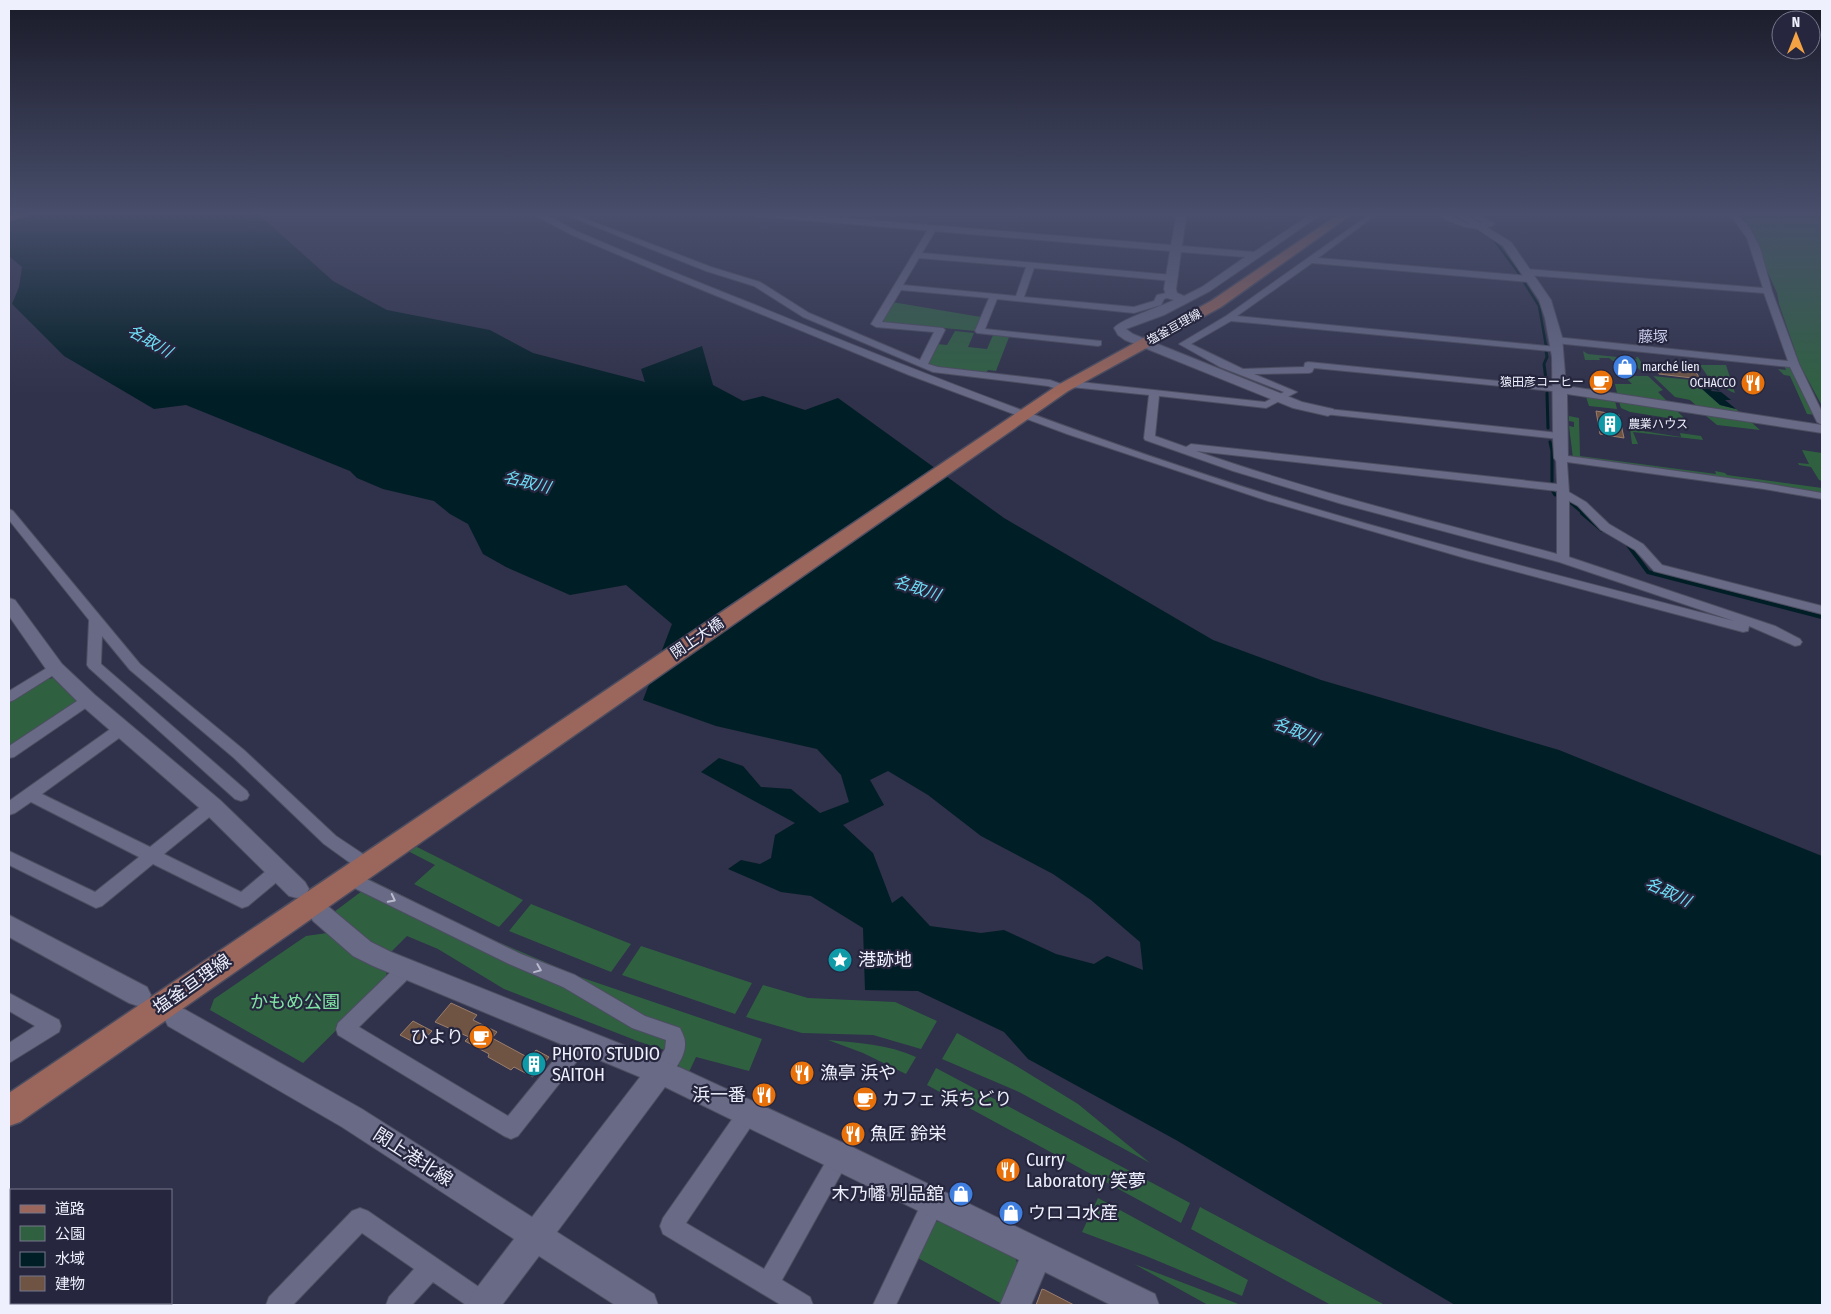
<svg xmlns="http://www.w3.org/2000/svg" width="1831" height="1314" font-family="'Fira Sans Condensed','Noto Sans JP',sans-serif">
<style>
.green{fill:#2f6141}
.water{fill:#001e25;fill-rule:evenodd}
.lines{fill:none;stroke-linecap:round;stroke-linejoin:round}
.stream-far2{stroke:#001e25;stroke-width:2.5}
.stream-far1{stroke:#001e25;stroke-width:3}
.stream{stroke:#001e25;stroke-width:4}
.building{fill:#6f5444;stroke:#9b7e6c}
.street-casing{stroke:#4c4d60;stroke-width:2}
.secondary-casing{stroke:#4c4d60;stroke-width:2}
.primary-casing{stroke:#4c4d60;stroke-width:3}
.highway-casing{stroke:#4c4d60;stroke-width:3}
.street{fill:#686a86;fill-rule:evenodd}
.secondary{fill:#686a86;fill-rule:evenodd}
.primary{fill:#9b665b;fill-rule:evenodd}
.highway{fill:#bd643f;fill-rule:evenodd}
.oneway{stroke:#b9bacd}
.labels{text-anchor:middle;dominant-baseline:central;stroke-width:4.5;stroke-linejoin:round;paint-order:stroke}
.far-street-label{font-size:12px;fill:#eff0fd;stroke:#26273f}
.far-poi-label{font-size:12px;fill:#eff0fd;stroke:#26273f;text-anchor:start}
.far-quarter-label{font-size:15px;fill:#c8cbeb;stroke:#26273f}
.street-label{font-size:15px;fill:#eff0fd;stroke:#26273f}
.water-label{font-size:16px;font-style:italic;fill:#6eddf5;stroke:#26273f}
.near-poi-label{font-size:18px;fill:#eff0fd;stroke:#26273f;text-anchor:start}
.near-street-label{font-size:18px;fill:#eff0fd;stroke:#26273f}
.near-park-label{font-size:18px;fill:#80e5a4;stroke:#26273f}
</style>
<rect width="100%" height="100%" fill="#30314a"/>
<g class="green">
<polygon points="1737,212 1822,212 1822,406 1800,365 1779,304 1777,293 1743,217"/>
<polygon points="892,302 981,317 975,331 880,322"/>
<polygon points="955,331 974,333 968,347 987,349 993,335 1009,337 996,371 988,370 986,373 942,369 928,364 937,344 947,345"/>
<polygon points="1583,351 1588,354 1637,359 1636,357 1638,357 1646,370 1640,370 1631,361 1613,361 1609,358 1599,358 1600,360 1585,360"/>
<path d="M1700,365H1726L1735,393C1725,391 1720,380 1709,378Z"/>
<polygon points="1784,365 1790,365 1816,415 1807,414 1790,376 1784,375 1778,369 1786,370"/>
<polygon points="1624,376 1648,376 1663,390 1658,392 1669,403 1586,390 1586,388 1617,393 1615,384 1632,384"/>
<polygon points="1653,376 1692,380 1720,405 1736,409 1742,414 1698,407 1690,400 1675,397"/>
<polygon points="1586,397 1615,401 1617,409 1589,406"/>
<polygon points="1619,402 1676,410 1687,421 1630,412 1621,408"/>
<polygon points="1705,415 1751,422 1760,430 1717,425"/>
<polygon points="1569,416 1579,418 1580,456 1716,474 1715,471 1725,473 1727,475 1822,488 1822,494 1573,458 1569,426 1574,427 1574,422 1569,421"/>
<polygon points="1630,429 1681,437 1680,433 1701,436 1703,440 1633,432 1638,444 1632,444"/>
<polygon points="1802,450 1822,453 1822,481 1819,480 1811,467 1799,465 1798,463 1809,464"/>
<polygon points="53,678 76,700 73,707 9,750 9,702 43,680"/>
<polygon points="411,844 523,900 499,927 414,884 435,865 404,849"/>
<polygon points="367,878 484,936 580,977 762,1039 749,1071 696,1057 689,1072 679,1067 676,1057 680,1050 639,1016 362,880"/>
<polygon points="362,891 569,988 669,1039 668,1051 640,1042 504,989 438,949 407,936 391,952 361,936 334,912"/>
<polygon points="531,904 631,944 611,972 509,931"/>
<polygon points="327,933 357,954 386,969 387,980 303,1063 210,1010 214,999 306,936"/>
<polygon points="641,946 752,983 735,1014 622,975"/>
<polygon points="763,985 808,998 895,1002 937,1021 921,1049 873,1035 802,1033 746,1017"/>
<polygon points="957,1033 1013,1064 1078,1104 1150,1163 1019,1092 942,1059"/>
<path d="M828,1040C857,1043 888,1044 916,1057L906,1074L863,1053Z"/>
<polygon points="936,1068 1190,1203 1181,1223 927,1085"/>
<polygon points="1098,1198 1248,1280 1242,1296 1146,1256 1082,1232"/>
<polygon points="1200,1207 1385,1305 1331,1305 1191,1229"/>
<polygon points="945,1219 1012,1251 1020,1269 1004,1305 916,1257 933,1223"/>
<polygon points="1134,1264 1241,1305 1208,1305"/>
</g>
<g class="water">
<path d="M9,212H256L333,281L387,310L490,330L533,353L645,382L641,369L702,346L713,385L743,401L763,396L805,410L838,398L1004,518L1213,640L1321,680L1559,750L1822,856V1305H1455L1176,1140L1028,1059L1004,1032L918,991L865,990L863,928L811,896L781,892L728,869L741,860L760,864L771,858L775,835L795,823L701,772L719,758L743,766L761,787L791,789L820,813L849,802L841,775L817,749L716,726L643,700L672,624L626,585L570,595L506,567L483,554L468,524L450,514L434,501L383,489L357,478L350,471L186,405L154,409L64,356L12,304L19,287L22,267L9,256ZM888,771L928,795L981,836L1053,874L1091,900L1140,942L1143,970L1107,956L1094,964L1056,954L1004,930L981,933L930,926L902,896L892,903L873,853L843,825L884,805L870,780Z"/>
<polygon points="1692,380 1709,382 1720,391 1712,389 1711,391 1721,392 1731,400 1725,400 1736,409 1720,405"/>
</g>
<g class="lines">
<g class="stream-far2">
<polyline points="1444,212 1467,223"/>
<polyline points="1478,230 1488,236"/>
<polyline points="1494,240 1521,276"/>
<polyline points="1522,279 1539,306 1546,346"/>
</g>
<g class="stream-far1">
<polyline points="1546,345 1546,347"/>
<polyline points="1546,351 1547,357 1544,364 1547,387"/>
<polyline points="1547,393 1548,428"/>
<polyline points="1550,442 1552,451 1552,482"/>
<polyline points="1552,490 1555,495"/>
<polyline points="1570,502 1584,514"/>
</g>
<g class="stream">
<polyline points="1582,513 1602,530"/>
<polyline points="1628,545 1648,572 1822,617"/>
</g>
</g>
<g class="building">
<polygon points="1653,363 1693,367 1700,379 1659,374"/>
<polygon points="1596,411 1619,415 1624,438 1600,434"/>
<polygon points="451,1003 477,1015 473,1020 497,1032 492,1038 529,1058 536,1050 549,1057 533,1077 514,1067 511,1070 488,1057 489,1054 465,1041 469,1037 435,1022"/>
<polygon points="413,1021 432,1031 419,1045 400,1035"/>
<polygon points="1042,1289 1045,1290 1074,1305 1036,1305"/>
</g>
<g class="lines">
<defs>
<g id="street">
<path d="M528,212C546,211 565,226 581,233C638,258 695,281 753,304C925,375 1098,442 1276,497C1427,543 1581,581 1734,621L1559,562L1342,504L1233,471L1145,440L1144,438L1149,395L1071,387L1066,384L1071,381L1265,402L1284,392L1220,367L1179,344L1226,316L1373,212H1380L1318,258L1530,276L1534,279L1530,282L1312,263L1237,316L1557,347L1560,348V352L1231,321L1191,344L1243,369L1304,367L1305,363L1308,362L1559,387L1564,390L1563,392L1314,368L1312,372L1309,373L1254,374L1297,392L1266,408L1159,396L1155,436L1186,447L1191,444L1557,484L1556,458L1561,455L1764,483L1822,493V499L1764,489L1567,462L1569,492L1586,502L1609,524L1643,544L1662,565L1822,606V614L1654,571L1635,550L1601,530L1578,506L1569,501V557L1775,626L1800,639L1802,642L1800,645L1795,646L1749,626L1748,631L1743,632L1465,558L1268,501L1067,434L909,375L661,273L572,235ZM1196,451L1557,491V554C1436,522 1314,492 1196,451Z"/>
<path d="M558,212H568L711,267L760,282L809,313L920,360L934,332L876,327L871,324L930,226L937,228L922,253L1172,275L1176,278L1172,281L1034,268L1024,297L1134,307L1154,301L1157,295L1171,292L1175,295L1164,299L1161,305L1134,313L997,299L985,329L1101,341V345L1098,346L977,333L975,331L989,298L901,290L882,322L943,328L945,330L928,364L938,367L1050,380L1067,386V390L1063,391L1048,386L933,372L803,317L754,286L706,271ZM919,258L1026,267L1016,296L903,285Z"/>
<path d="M1435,212H1444L1468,224L1482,222L1464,212H1473L1495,224C1479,235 1449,224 1435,212Z"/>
<polygon points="1728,212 1735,212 1750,228 1760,248 1772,291 1799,364 1822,412 1822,425 1817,422 1790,367 1555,343 1550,340 1555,337 1788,361 1764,293 1526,275 1522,272 1526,269 1763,288 1747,238"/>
<polygon points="1328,409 1559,433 1564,436 1559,439 1324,414 1323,412"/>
<polygon points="9,509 13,511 140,664 244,750 336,836 372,860 374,865 372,870 366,872 360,870 324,844 234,758 130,670 102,636 101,664 247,791 249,795 247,799 241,801 235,799 89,668 87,665 89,620 9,520"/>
<polygon points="55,663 60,665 62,668 60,671 14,700 9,702 9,691"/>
<polygon points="88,695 93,697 95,700 93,703 14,757 9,758 9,746 83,697"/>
<polygon points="121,724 126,725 128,729 126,733 42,794 150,847 206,802 212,800 218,802 220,806 218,810 164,854 241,892 272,866 278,864 284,866 286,871 284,876 248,906 242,908 153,864 102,906 96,908 9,865 9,851 95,892 139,857 31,802 15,813 9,815 9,801 116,725"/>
<path d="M348,870L521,954L575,975L645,1016L680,1028C682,1033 685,1037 685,1043C686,1057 672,1076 660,1081L653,1078L650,1072L665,1049L666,1040L632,1028L563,987L509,964L342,882L340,877L342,872Z"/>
<polygon points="406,961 412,963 415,969 412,975 359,1027 508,1116 575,1034 582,1031 589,1034 592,1040 589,1046 518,1136 511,1139 504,1136 338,1035 336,1029 338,1023 400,963"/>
<polygon points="9,993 59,1020 61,1026 59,1032 9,1063 9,1043 35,1026 9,1011"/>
<polygon points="749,1102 756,1105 759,1112 756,1119 686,1223 764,1269 833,1149 840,1146 847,1149 850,1156 847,1163 782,1280 810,1297 813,1305 781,1305 663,1234 660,1226 663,1218 742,1105"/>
<polygon points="934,1191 942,1194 945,1202 896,1305 873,1305 926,1194"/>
<polygon points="360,1208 368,1211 492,1296 495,1305 466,1305 433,1282 412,1305 386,1305 389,1297 414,1269 362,1233 293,1305 266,1305 269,1297 352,1211"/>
</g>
<g id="secondary">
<path d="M736,212H773L1171,245L1177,212H1187L1182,246L1254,252L1314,212H1325L1210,291L1164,315L1126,329L1133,334L1302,402L1333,409L1335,412L1328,416L1293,408L1125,340L1118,335L1114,328C1121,319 1160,307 1174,300L1167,298L1164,289L1170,251L741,215ZM1181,252L1245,257L1202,287L1184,296L1177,293L1176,289Z"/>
<polygon points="1451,212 1462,212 1511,242 1551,300 1562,337 1566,386 1822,425 1822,433 1567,394 1568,458 1566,461 1556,461 1554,458 1553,439 1552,357 1545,318 1539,300 1503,246"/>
<polygon points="9,598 15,600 62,664 95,695 220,800 305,882 309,889 305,896 297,898 289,896 204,812 81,705 48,672 9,616"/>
<polygon points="321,904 329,907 371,942 391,952 681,1068 850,1146 1155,1294 1159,1305 1111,1305 1045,1272 1031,1305 1000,1305 1019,1260 665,1087 557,1232 654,1294 658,1305 615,1305 539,1256 502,1305 468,1305 472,1294 514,1239 342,1127 168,1026 164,1018 168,1010 177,1006 186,1010 362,1109 532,1217 640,1077 373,966 353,956 313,921 309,914 313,907"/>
<polygon points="9,915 147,987 151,995 147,1003 138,1006 129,1003 9,937"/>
</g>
<polygon id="primary" points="1342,212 1355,212 1221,307 1068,391 20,1122 9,1126 9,1093 1058,385 1211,301"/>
<polygon id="highway" points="9,212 30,212 28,215 9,220"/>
</defs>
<use href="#street" class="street-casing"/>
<use href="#secondary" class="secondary-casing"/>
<use href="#primary" class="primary-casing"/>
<use href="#highway" class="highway-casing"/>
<use href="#street" class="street"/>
<use href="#secondary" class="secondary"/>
<use href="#primary" class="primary"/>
<use href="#highway" class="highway"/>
</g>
<defs><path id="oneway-chevron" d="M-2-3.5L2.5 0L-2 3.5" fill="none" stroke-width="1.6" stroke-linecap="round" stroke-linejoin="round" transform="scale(1.25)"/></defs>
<g class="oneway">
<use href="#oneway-chevron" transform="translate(392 899) rotate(27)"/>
<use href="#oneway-chevron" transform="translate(538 969) rotate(22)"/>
</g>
<linearGradient id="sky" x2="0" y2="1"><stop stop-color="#1a1b29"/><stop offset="0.54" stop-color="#484e6b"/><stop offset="1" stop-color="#484e6b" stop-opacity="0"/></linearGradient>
<rect width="1831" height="396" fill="url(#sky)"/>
<defs>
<symbol id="shop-disc" viewBox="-11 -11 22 22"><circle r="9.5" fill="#3f7fe0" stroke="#26273f"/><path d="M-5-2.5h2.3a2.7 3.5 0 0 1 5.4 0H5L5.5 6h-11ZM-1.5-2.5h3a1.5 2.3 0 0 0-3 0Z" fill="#fff"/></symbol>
<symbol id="cafe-disc" viewBox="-11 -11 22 22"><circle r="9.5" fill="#e8710a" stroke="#26273f"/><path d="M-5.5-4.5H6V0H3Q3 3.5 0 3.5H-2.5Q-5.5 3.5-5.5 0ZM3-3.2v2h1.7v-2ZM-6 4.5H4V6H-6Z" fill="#fff"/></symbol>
<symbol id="restaurant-disc" viewBox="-11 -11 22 22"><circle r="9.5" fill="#e8710a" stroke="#26273f"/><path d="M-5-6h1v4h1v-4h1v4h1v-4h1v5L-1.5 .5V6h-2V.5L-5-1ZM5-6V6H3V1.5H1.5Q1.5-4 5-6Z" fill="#fff"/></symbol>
<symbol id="building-disc" viewBox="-11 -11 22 22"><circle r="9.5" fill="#0f9aa8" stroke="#26273f"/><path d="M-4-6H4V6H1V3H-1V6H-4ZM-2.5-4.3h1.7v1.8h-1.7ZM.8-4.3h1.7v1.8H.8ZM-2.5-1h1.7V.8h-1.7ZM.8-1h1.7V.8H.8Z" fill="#fff"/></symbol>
<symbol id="sight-disc" viewBox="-11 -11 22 22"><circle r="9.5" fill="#0f9aa8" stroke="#26273f"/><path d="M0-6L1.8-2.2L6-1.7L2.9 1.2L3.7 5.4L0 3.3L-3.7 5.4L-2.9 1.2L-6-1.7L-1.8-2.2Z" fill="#fff"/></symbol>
</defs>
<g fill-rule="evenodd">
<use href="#shop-disc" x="1611" y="353" width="28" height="28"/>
<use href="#cafe-disc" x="1587" y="368" width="28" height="28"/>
<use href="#restaurant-disc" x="1739" y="369" width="28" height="28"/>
<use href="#building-disc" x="1596" y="410" width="28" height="28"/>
<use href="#sight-disc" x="826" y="946" width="28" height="28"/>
<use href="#cafe-disc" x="467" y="1023" width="28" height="28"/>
<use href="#building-disc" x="520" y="1050" width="28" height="28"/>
<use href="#restaurant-disc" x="788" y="1059" width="28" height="28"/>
<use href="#restaurant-disc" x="750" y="1081" width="28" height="28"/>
<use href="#cafe-disc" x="851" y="1085" width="28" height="28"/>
<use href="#restaurant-disc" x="839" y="1120" width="28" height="28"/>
<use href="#restaurant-disc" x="994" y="1156" width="28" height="28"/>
<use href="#shop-disc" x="947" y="1180" width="28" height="28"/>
<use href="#shop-disc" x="997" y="1199" width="28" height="28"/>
</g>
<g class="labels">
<g class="far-street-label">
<text transform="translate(1174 327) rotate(-29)">塩釜亘理線</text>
</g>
<g class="far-poi-label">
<text x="1642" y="367">marché lien</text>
<text x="1584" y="382" text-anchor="end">猿田彦コーヒー</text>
<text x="1736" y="383" text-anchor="end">OCHACCO</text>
<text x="1628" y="424">農業ハウス</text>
</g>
<g class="far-quarter-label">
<text x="1653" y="337">藤塚</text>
</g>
<g class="street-label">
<text transform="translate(697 638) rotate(-34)">閖上大橋</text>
</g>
<g class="water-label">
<text transform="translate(150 341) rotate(30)">名取川</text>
<text transform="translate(527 482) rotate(14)">名取川</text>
<text transform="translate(917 588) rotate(18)">名取川</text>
<text transform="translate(1296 731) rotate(22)">名取川</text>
<text transform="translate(1668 892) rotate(25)">名取川</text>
</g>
<g class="near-poi-label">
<text x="858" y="960">港跡地</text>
<text x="464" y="1037" text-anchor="end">ひより</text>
<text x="552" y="1054">PHOTO STUDIO<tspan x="552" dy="21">SAITOH</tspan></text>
<text x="820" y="1073">漁亭 浜や</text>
<text x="746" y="1095" text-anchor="end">浜一番</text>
<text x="882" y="1099">カフェ 浜ちどり</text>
<text x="870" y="1134">魚匠 鈴栄</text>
<text x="1026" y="1160">Curry<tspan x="1026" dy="21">Laboratory 笑夢</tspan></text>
<text x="944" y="1194" text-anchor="end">木乃幡 別品舘</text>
<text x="1028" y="1213">ウロコ水産</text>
</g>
<g class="near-street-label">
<text transform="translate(192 984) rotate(-35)">塩釜亘理線</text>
<text transform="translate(413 1157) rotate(33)">閖上港北線</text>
</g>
<g class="near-park-label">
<text x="295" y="1002">かもめ公園</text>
</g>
</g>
<rect width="1831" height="1314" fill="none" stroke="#eff0fd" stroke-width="20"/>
<rect x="10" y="1189" width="162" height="115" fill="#26273f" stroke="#76778b"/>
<rect x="20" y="1205" width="25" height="8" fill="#9b665b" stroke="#76778b"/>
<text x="55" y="1214" font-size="15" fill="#eff0fd">道路</text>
<rect x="20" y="1226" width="25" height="15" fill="#2f6141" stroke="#76778b"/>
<text x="55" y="1239" font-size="15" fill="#eff0fd">公園</text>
<rect x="20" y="1252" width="25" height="15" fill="#001e25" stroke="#76778b"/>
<text x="55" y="1264" font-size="15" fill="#eff0fd">水域</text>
<rect x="20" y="1276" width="25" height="15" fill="#6f5444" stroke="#76778b"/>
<text x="55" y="1289" font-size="15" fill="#eff0fd">建物</text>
<g transform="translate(1796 35)"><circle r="24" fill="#26273f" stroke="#76778b"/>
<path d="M0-4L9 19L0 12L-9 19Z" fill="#f4a344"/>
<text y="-8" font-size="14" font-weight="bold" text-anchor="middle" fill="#eff0fd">N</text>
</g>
</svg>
